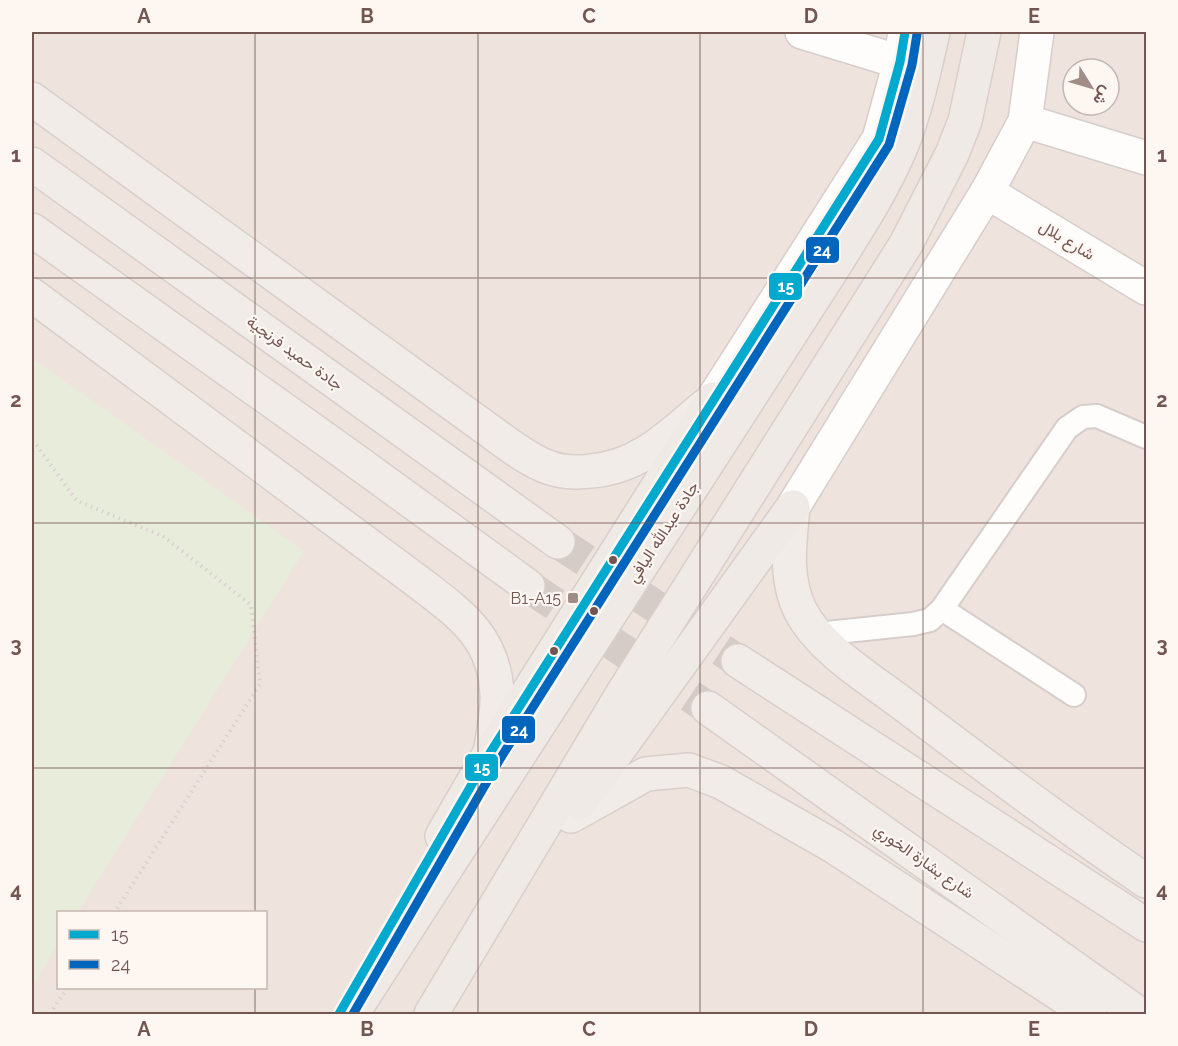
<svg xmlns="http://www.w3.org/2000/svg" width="1178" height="1046" font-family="Raleway,Vazirmatn,sans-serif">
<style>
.residential{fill:#eee3dd;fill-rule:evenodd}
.green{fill:#e8ecdb}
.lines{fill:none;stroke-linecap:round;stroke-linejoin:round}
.primary-tunnel{stroke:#d5cbc7;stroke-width:33;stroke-dasharray:33 16;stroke-linecap:butt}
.service-casing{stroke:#d6cecb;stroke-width:26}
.minor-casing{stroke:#d6cecb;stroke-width:36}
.tertiary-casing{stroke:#d6cecb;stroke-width:36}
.primary-casing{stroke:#d8cfcc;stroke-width:36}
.trunk-casing{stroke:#d8cfcc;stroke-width:36}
.path{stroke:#dad1d0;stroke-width:4;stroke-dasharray:1.5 4.5;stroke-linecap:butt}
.service{stroke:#fefdfc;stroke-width:22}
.minor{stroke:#fefdfc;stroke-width:33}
.tertiary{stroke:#fefdfc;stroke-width:33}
.primary{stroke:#f1ece8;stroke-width:33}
.trunk{stroke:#f0eae7;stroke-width:33}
.bus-1-casing{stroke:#fdf6f1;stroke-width:14}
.bus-2-casing{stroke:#fdf6f1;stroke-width:14}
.bus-1{stroke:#00a9ce;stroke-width:9}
.bus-2{stroke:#0065bd;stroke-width:9}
.grid{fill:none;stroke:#735651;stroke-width:1.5;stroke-opacity:0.55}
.bus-dot{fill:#735651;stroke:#fdf6f1;stroke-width:2}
.poi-dot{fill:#a18d88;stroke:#fdf6f1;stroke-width:2}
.labels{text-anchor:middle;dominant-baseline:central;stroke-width:4.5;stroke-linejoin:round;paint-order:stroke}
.street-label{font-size:16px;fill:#735651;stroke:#fdf6f1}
.poi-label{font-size:16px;fill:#735651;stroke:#fdf6f1;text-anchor:end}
.line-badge{stroke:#fdf6f1;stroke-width:2}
.badge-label{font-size:16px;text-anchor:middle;font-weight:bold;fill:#fff}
.neatline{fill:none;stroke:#735651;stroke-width:2}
.grid-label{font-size:20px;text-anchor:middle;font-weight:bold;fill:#735651}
</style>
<rect width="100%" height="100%" fill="#f6f2ee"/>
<path class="residential" d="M32,32H1146V1014H32ZM1073,69H1109V105H1073ZM58,912H266V988H58Z"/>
<polygon class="green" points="32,358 304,551 78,912 58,912 58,944 32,987"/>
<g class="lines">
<g class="primary-tunnel">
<polyline points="558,542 738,661"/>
<polyline points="528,586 708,708"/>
</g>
<defs>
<g id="service">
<polyline points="942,609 1074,695"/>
<polyline points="817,634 913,624 930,620 942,609 1067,428 1083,417 1097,416 1146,437"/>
</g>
<polyline id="minor" points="987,192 1146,288"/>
<g id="tertiary">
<polyline points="802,32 900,62"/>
<polyline points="1025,121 1146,158"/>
<polyline points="713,399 879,139 900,62 905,32"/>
<polyline points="793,507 987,192 1025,121 1037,32"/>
</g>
<g id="primary">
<path d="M32,99L483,426C503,440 523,457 545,466C559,472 577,473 591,471C640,467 669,436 705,406"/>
<polyline points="32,164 558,542"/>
<polyline points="32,230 342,451 528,586"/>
<path d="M32,295L421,584C461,615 494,637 497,693C498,712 493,734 490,753"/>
<path d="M793,507C790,542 784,577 800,610C820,650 872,680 907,707C986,767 1065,826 1146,881"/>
<polyline points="738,661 1146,925"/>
<polyline points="708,708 1139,1014"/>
<polyline points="571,816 646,774 689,770 721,782 833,846 1090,1014"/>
</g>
<g id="trunk">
<polyline points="580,803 793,507"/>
<polyline points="442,836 490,753 713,399"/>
<path d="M352,1014L833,268C857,229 883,190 901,147C916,110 924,71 933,32"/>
<polyline points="431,1014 623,693 906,244 952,154 965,121 984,32"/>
</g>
</defs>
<use href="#service" class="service-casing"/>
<use href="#minor" class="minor-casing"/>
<use href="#tertiary" class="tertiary-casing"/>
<use href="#primary" class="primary-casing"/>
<use href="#trunk" class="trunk-casing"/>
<g class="path">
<polyline points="32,441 37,446 77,501 163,536 251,605 260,684 115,912"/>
<polyline points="50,1014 67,988"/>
</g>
<use href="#service" class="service"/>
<use href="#minor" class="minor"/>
<use href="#tertiary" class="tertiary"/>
<use href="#primary" class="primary"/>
<use href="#trunk" class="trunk"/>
<defs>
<polyline id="bus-1" points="339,1014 490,753 879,139 900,62 905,32"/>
<polyline id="bus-2" points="353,1014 500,759 889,145 912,65 917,34"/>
</defs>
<use href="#bus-1" class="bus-1-casing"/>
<use href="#bus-2" class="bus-2-casing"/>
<use href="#bus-1" class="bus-1"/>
<use href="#bus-2" class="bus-2"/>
</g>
<path class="grid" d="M255,32V912M478,32V1014M700,32V1014M923,32V1014M32,278H1146M32,523H1146M32,768H1146M255,988V1014"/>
<g class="bus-dot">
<circle cx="613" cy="560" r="5"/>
<circle cx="594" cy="611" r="5"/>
<circle cx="554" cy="651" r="5"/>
</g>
<rect class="poi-dot" x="567" y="592" width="12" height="12" rx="3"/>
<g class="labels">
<g class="street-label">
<text transform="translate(1067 240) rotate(31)">شارع بلال</text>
<text transform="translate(295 353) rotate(36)">جادة حميد فرنجية</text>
<text transform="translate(663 532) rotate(-57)">جادة عبدالله اليافي</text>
<text transform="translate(924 861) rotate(35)">شارع بشارة الخوري</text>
</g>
<g class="poi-label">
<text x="561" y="598">B1-A15</text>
</g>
</g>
<g class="line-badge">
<rect x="805" y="236" width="35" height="28" rx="6" fill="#0065bd"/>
<rect x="768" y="272" width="35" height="29" rx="6" fill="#00a9ce"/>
<rect x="501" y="715" width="35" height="29" rx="6" fill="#0065bd"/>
<rect x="464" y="753" width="35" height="29" rx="6" fill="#00a9ce"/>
</g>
<g class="badge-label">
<text x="822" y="256">24</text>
<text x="786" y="292">15</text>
<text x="519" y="736">24</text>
<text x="482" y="773">15</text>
</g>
<rect width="1178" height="1046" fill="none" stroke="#fdf6f1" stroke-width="66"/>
<rect x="57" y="911" width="210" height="78" fill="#fdf6f1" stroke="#c6b6b1" stroke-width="1.5"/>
<rect x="69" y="930" width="30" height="9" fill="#00a9ce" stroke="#c6b6b1" stroke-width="1.5"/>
<text x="111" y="941" font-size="18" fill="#735651">15</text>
<rect x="69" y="960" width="30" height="9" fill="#0065bd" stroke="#c6b6b1" stroke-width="1.5"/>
<text x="111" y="971" font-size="18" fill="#735651">24</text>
<g transform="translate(1091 87) rotate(127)"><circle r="28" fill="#fdf6f1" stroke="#c6b6b1" stroke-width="1.5"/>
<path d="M0-4.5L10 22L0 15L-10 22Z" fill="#a18d88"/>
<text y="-9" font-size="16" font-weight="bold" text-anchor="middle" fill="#735651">ش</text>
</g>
<rect x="33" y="33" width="1112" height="980" class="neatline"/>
<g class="grid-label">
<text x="144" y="23">A</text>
<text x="367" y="23">B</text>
<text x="589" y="23">C</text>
<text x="811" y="23">D</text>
<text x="1034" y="23">E</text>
<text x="16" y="162">1</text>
<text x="1162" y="162">1</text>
<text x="16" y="407">2</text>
<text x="1162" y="407">2</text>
<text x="16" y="652">3</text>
<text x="1162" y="652">3</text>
<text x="16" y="897">4</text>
<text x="1162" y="897">4</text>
<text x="144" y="1036">A</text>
<text x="367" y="1036">B</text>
<text x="589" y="1036">C</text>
<text x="811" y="1036">D</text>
<text x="1034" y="1036">E</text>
</g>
</svg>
